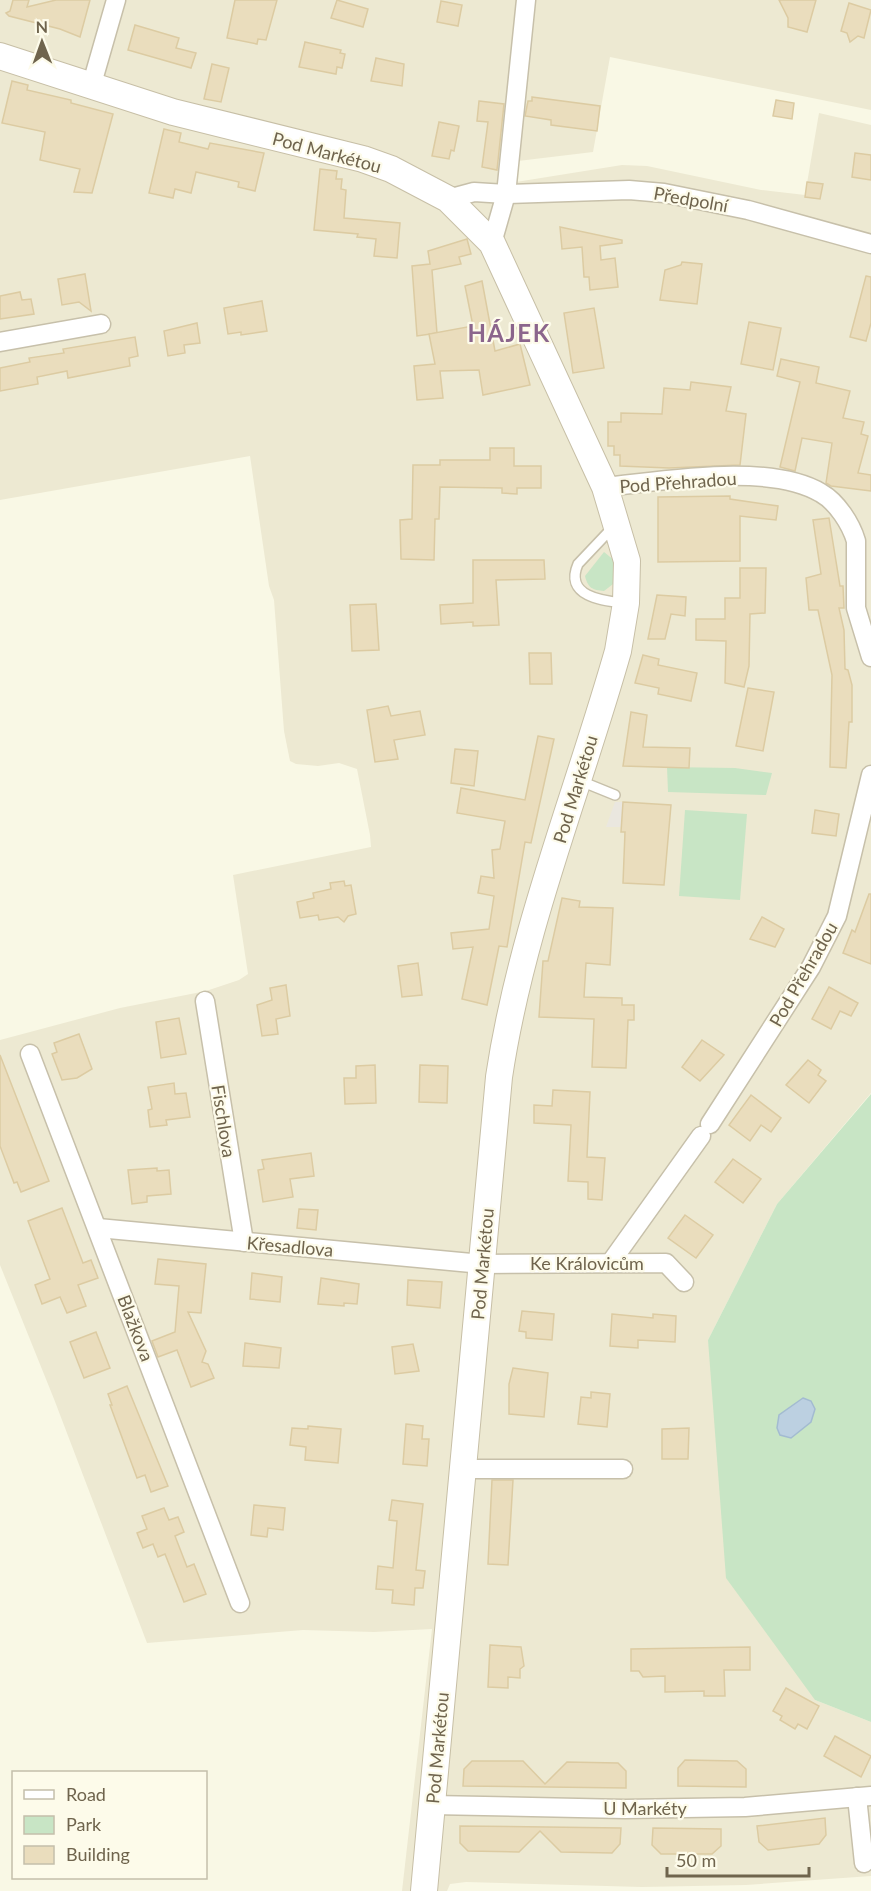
<svg xmlns="http://www.w3.org/2000/svg" width="871" height="1891" font-family="Lato,sans-serif">
<style>
.residential{fill:#ede9d2}
.industrial{fill:#eae7df}
.green{fill:#c8e5c5}
.water{fill:#bcd0e1;stroke:#a3bbd1;stroke-width:1.5}
.building{fill:#eaddbd;stroke:#dccba2;stroke-width:1.5}
.lines{fill:none;stroke-linecap:round;stroke-linejoin:round}
.lane-casing{stroke:#c7c0aa;stroke-width:12}
.street-casing{stroke:#c7c0aa;stroke-width:21}
.secondary-casing{stroke:#c7bfa6;stroke-width:28}
.lane{stroke:#fff;stroke-width:9}
.street{stroke:#fff;stroke-width:18}
.secondary{stroke:#fff;stroke-width:26}
.labels{text-anchor:middle;dominant-baseline:central;stroke-width:4.5;stroke-linejoin:round;paint-order:stroke}
.street-label{font-size:18px;fill:#6f644d;stroke:#fdfbea}
.district-label{font-size:24px;font-weight:bold;letter-spacing:1.5px;fill:#8b658c;stroke:#fdfbea}
</style>
<rect width="100%" height="100%" fill="#f9f8e5"/>
<polygon class="residential" points="0,0 871,0 871,110 610,57 593,152 518,161 516,182 622,165 647,166 761,190 805,195 819,113 871,125 871,1093 777,1204 708,1340 815,1700 871,1722 871,1876 746,1885 642,1887 466,1882 450,1884 447,1891 402,1891 432,1629 374,1632 303,1630 147,1643 54,1399 0,1265 0,1040 120,1008 206,991 239,980 248,974 233,875 371,847 370,835 357,769 339,763 318,766 296,764 290,761 284,731 274,600 269,586 250,456 0,500"/>
<polygon class="industrial" points="615,802 623,802 622,827 606,827"/>
<g class="green">
<path d="M604,552L615,561L617,581L604,591C592,590 588,588 585,576Z"/>
<polygon points="667,767 735,768 772,773 766,795 668,792"/>
<polygon points="685,810 747,814 740,900 679,896"/>
<polygon points="871,1094 871,1722 815,1700 726,1578 708,1340 777,1204"/>
</g>
<polygon class="water" points="803,1398 811,1401 815,1409 811,1422 791,1438 780,1435 777,1428 779,1415"/>
<g class="building">
<polygon points="13,0 29,0 27,7 56,0 90,0 80,37 60,29 9,16 6,13 10,11"/>
<polygon points="235,0 277,0 266,40 258,39 257,44 227,38"/>
<polygon points="337,0 368,9 363,27 331,18"/>
<polygon points="779,0 816,0 807,32 788,27 788,18"/>
<polygon points="441,1 462,5 458,26 437,22"/>
<polygon points="849,3 871,10 864,38 858,36 850,42 847,33 841,31"/>
<polygon points="135,25 179,38 176,48 196,53 191,68 128,50"/>
<polygon points="305,42 341,50 340,53 345,54 342,68 337,67 336,74 299,67"/>
<polygon points="376,58 404,64 402,86 371,81"/>
<polygon points="212,64 229,68 221,102 204,99"/>
<polygon points="12,81 28,85 27,90 71,100 71,103 113,114 92,193 74,192 80,169 40,160 45,132 2,123"/>
<polygon points="532,97 600,106 597,131 551,125 551,120 525,116 528,101 532,101"/>
<polygon points="776,100 794,103 792,119 773,116"/>
<polygon points="479,101 504,104 497,170 482,167 488,122 477,121"/>
<polygon points="439,122 459,126 454,151 451,150 449,159 432,156"/>
<polygon points="164,129 181,133 179,142 208,149 210,143 264,153 255,191 238,187 239,182 196,172 191,193 175,189 173,198 149,193"/>
<polygon points="855,153 871,155 871,180 852,177"/>
<polygon points="320,169 337,171 336,179 342,179 341,189 346,190 344,218 400,223 397,258 374,256 376,239 357,237 358,234 314,230"/>
<polygon points="807,182 823,184 820,199 805,197"/>
<polygon points="560,227 622,240 622,243 600,246 601,260 615,258 618,287 590,290 589,277 584,277 582,247 562,249"/>
<polygon points="467,239 471,254 459,257 461,264 432,270 437,333 417,336 412,266 430,264 428,251"/>
<polygon points="682,262 702,264 697,304 660,300 665,270 681,265"/>
<polygon points="85,274 91,311 79,302 62,305 58,279"/>
<polygon points="866,276 871,277 871,323 866,341 850,337"/>
<polygon points="482,281 495,351 520,344 530,385 483,395 479,370 440,371 443,398 417,400 414,366 435,364 429,334 473,326 465,286"/>
<polygon points="20,292 22,300 31,299 34,314 0,319 0,296"/>
<polygon points="262,301 267,331 241,335 241,332 228,334 224,308"/>
<polygon points="594,308 604,368 573,373 564,313"/>
<polygon points="749,322 781,328 773,370 741,364"/>
<polygon points="197,323 200,343 184,345 185,353 168,356 164,331"/>
<polygon points="135,337 138,356 129,358 130,366 68,378 67,371 37,377 38,384 0,391 0,368 30,362 29,358 64,353 63,349"/>
<polygon points="781,359 819,367 816,383 850,391 843,418 864,422 861,434 868,436 858,473 871,475 871,491 831,486 826,483 832,443 802,438 795,471 780,467 800,382 777,376"/>
<polygon points="691,382 731,387 726,411 746,414 740,465 669,468 620,466 620,455 614,455 614,446 608,446 608,422 621,422 621,413 662,414 664,388 690,390"/>
<polygon points="490,448 514,448 514,466 541,466 541,488 517,488 517,494 502,493 502,488 440,487 439,519 435,519 434,560 401,559 400,520 412,519 413,465 440,465 440,460 490,460"/>
<polygon points="730,496 730,499 778,506 776,520 740,516 740,561 658,562 658,497"/>
<polygon points="829,518 840,586 843,586 844,608 839,608 844,630 845,669 848,670 852,685 852,722 849,722 846,768 830,767 832,675 818,610 809,610 806,578 821,574 813,520"/>
<polygon points="473,560 544,560 545,579 496,580 499,625 473,626 473,622 441,624 440,605 473,603"/>
<polygon points="740,568 766,568 765,613 750,614 749,666 744,687 725,683 726,641 696,640 696,619 725,619 725,598 740,598"/>
<polygon points="657,595 686,597 685,616 671,614 665,639 648,639"/>
<polygon points="376,604 379,650 352,651 350,605"/>
<polygon points="529,653 551,653 552,684 530,684"/>
<polygon points="643,655 659,659 658,665 697,673 691,701 658,694 659,688 635,683"/>
<polygon points="748,688 774,692 763,751 736,746"/>
<polygon points="388,706 391,716 420,711 425,735 394,740 398,759 375,762 367,710"/>
<polygon points="631,712 647,715 643,747 690,748 689,768 623,766"/>
<polygon points="538,736 554,739 531,843 525,842 507,947 499,946 487,1005 462,999 473,947 453,949 451,933 489,929 494,896 478,893 481,876 494,878 492,850 500,849 505,821 457,813 461,788 525,800"/>
<polygon points="455,749 478,751 474,786 451,783"/>
<polygon points="623,802 671,805 664,885 623,883 625,832 621,832"/>
<polygon points="815,810 839,814 836,836 812,833"/>
<polygon points="344,881 345,886 351,885 356,914 348,916 344,922 338,917 319,920 318,915 300,918 297,902 314,898 313,893 331,889 330,883"/>
<polygon points="869,894 871,894 871,964 843,953 852,930 855,932"/>
<polygon points="562,898 580,901 579,907 613,908 610,965 586,963 584,997 622,998 622,1005 634,1005 634,1020 628,1020 626,1068 592,1067 594,1019 539,1017 543,961 548,961"/>
<polygon points="762,917 784,929 775,947 750,939"/>
<polygon points="418,963 422,995 402,997 398,966"/>
<polygon points="286,985 290,1016 276,1019 278,1034 262,1036 257,1005 272,1000 270,988"/>
<polygon points="829,987 858,1003 851,1016 840,1011 831,1029 812,1019"/>
<polygon points="179,1018 186,1054 161,1058 156,1022"/>
<polygon points="79,1034 92,1069 77,1078 62,1080 52,1054 57,1052 54,1043"/>
<polygon points="702,1040 724,1055 700,1081 682,1067"/>
<polygon points="0,1055 49,1181 21,1192 17,1182 14,1183 0,1146"/>
<polygon points="808,1060 821,1070 818,1075 826,1081 809,1103 786,1085"/>
<polygon points="375,1065 376,1103 345,1104 344,1078 356,1078 356,1066"/>
<polygon points="420,1065 448,1066 447,1103 419,1102"/>
<polygon points="174,1083 175,1094 186,1093 190,1117 166,1120 167,1125 150,1127 148,1110 152,1109 148,1087"/>
<polygon points="553,1090 590,1092 587,1157 605,1158 602,1200 588,1199 588,1182 568,1181 571,1125 534,1123 534,1105 552,1106"/>
<polygon points="751,1095 781,1118 771,1132 761,1125 750,1141 729,1125"/>
<polygon points="311,1153 314,1176 290,1179 293,1197 263,1202 258,1170 264,1169 262,1160"/>
<polygon points="733,1159 761,1179 743,1203 715,1182"/>
<polygon points="157,1168 157,1171 169,1170 171,1194 147,1196 147,1202 132,1204 128,1170"/>
<polygon points="62,1208 83,1263 91,1260 98,1278 78,1285 86,1306 67,1313 60,1297 42,1304 35,1285 50,1279 28,1221"/>
<polygon points="299,1209 318,1210 316,1230 297,1228"/>
<polygon points="685,1215 713,1235 696,1258 668,1238"/>
<polygon points="158,1259 206,1264 201,1313 188,1312 206,1351 202,1362 208,1364 214,1378 191,1387 177,1350 158,1357 152,1341 175,1332 179,1286 155,1284"/>
<polygon points="252,1273 282,1277 280,1302 250,1299"/>
<polygon points="321,1278 359,1284 357,1304 344,1303 344,1306 318,1304"/>
<polygon points="408,1280 442,1282 440,1308 407,1305"/>
<polygon points="522,1311 554,1314 552,1340 526,1338 526,1332 519,1331"/>
<polygon points="612,1314 653,1318 653,1314 676,1316 675,1342 638,1340 638,1348 610,1346"/>
<polygon points="96,1332 110,1368 84,1378 70,1342"/>
<polygon points="245,1343 281,1348 279,1368 243,1366"/>
<polygon points="413,1344 419,1371 395,1374 392,1347"/>
<polygon points="513,1368 548,1373 544,1417 509,1414 509,1384"/>
<polygon points="127,1386 168,1486 151,1492 145,1475 137,1478 110,1405 112,1405 108,1394"/>
<polygon points="591,1392 610,1394 607,1427 578,1424 581,1397 591,1398"/>
<polygon points="406,1424 423,1426 422,1439 429,1439 427,1466 403,1464"/>
<polygon points="308,1426 341,1429 338,1463 305,1460 306,1447 290,1445 292,1428 308,1429"/>
<polygon points="689,1428 688,1459 662,1459 662,1429"/>
<polygon points="492,1480 513,1480 508,1565 488,1564"/>
<polygon points="392,1500 423,1504 416,1570 425,1571 423,1588 415,1588 414,1605 392,1603 393,1590 376,1589 378,1566 393,1568 397,1521 389,1520"/>
<polygon points="254,1505 285,1508 283,1530 268,1528 267,1537 251,1535"/>
<polygon points="164,1508 169,1520 178,1517 184,1532 175,1536 187,1567 194,1564 206,1594 184,1602 165,1554 158,1557 153,1544 143,1548 137,1533 147,1529 142,1516"/>
<polygon points="490,1645 521,1647 524,1666 520,1669 520,1678 508,1677 508,1688 488,1687"/>
<polygon points="750,1647 750,1670 724,1670 725,1696 704,1696 704,1691 665,1692 665,1676 643,1677 639,1671 631,1671 631,1649"/>
<polygon points="786,1688 819,1706 807,1729 798,1724 795,1729 780,1720 782,1716 773,1711"/>
<polygon points="835,1736 871,1756 861,1777 824,1756"/>
<polygon points="685,1760 737,1761 746,1769 746,1787 678,1786 678,1768"/>
<polygon points="472,1761 523,1761 545,1784 567,1762 618,1763 626,1771 626,1788 463,1786 464,1769"/>
<polygon points="825,1818 826,1835 819,1844 768,1850 759,1842 757,1826"/>
<polygon points="460,1826 621,1828 620,1844 612,1853 561,1852 540,1831 519,1852 468,1851 460,1843"/>
<polygon points="653,1828 721,1829 721,1846 712,1854 661,1854 652,1845"/>
</g>
<g class="lines">
<defs>
<g id="lane">
<path d="M614,526L578,564C564,596 602,601 624,603"/>
<polyline points="578,780 615,795"/>
</g>
<g id="street">
<polyline points="91,87 116,0"/>
<polyline points="448,199 474,192 506,194 629,190 664,193 748,210 871,244"/>
<polyline points="492,243 506,194 526,0"/>
<polyline points="0,342 101,324"/>
<path d="M605,487C664,481 769,462 821,493C837,502 851,524 856,541V608L871,657"/>
<polyline points="205,1001 244,1242"/>
<polyline points="30,1054 240,1603"/>
<polyline points="710,1124 811,967 837,916 871,775"/>
<polyline points="98,1228 482,1264 666,1263 684,1282"/>
<polyline points="611,1262 701,1136"/>
<polyline points="463,1469 623,1469"/>
<polyline points="857,1797 864,1863"/>
<polyline points="432,1805 625,1809 745,1807 871,1796"/>
</g>
<path id="secondary" d="M0,56L173,112L363,159L391,169L448,199L492,243L605,487L627,561L626,603L618,651C578,792 521,930 499,1077L424,1891"/>
</defs>
<use href="#lane" class="lane-casing"/>
<use href="#street" class="street-casing"/>
<use href="#secondary" class="secondary-casing"/>
<use href="#lane" class="lane"/>
<use href="#street" class="street"/>
<use href="#secondary" class="secondary"/>
</g>
<g class="labels">
<g class="street-label">
<text transform="translate(327 152) rotate(15)">Pod Markétou</text>
<text transform="translate(691 199) rotate(10)">Předpolní</text>
<text transform="translate(678 482) rotate(-4)">Pod Přehradou</text>
<text transform="translate(575 789) rotate(-73)">Pod Markétou</text>
<text transform="translate(803 974) rotate(-60)">Pod Přehradou</text>
<text transform="translate(224 1121) rotate(81)">Fischlova</text>
<text transform="translate(290 1246) rotate(5)">Křesadlova</text>
<text x="587" y="1263">Ke Královicům</text>
<text transform="translate(482 1264) rotate(-85)">Pod Markétou</text>
<text transform="translate(136 1328) rotate(69)">Blažkova</text>
<text transform="translate(437 1748) rotate(-85)">Pod Markétou</text>
<text x="645" y="1808">U Markéty</text>
</g>
<g class="district-label">
<text x="509" y="332">HÁJEK</text>
</g>
</g>
<rect x="12" y="1771" width="195" height="108" fill="#fdfbea" stroke="#c4bfab" stroke-width="1.5"/>
<rect x="24" y="1790" width="30" height="9" fill="#ffffff" stroke="#c4bfab" stroke-width="1.5"/>
<text x="66" y="1801" font-size="18" fill="#6f644d">Road</text>
<rect x="24" y="1816" width="30" height="18" fill="#c8e5c5" stroke="#c4bfab" stroke-width="1.5"/>
<text x="66" y="1831" font-size="18" fill="#6f644d">Park</text>
<rect x="24" y="1846" width="30" height="18" fill="#eaddbd" stroke="#c4bfab" stroke-width="1.5"/>
<text x="66" y="1861" font-size="18" fill="#6f644d">Building</text>
<g transform="translate(42 42) rotate(359)" stroke="#fdfbea" stroke-width="4.5" paint-order="stroke">
<path d="M0-4.5L10 22L0 15L-10 22Z" fill="#6f644d"/>
<text y="-9" font-size="16" font-weight="bold" text-anchor="middle" fill="#6f644d">N</text>
</g>
<path d="M667 1867v9h142v-9" fill="none" stroke="#6f644d" stroke-width="3"/>
<text x="676" y="1867" font-size="18" fill="#6f644d" stroke="#fdfbea" stroke-width="4.5" paint-order="stroke">50 m</text>
</svg>
